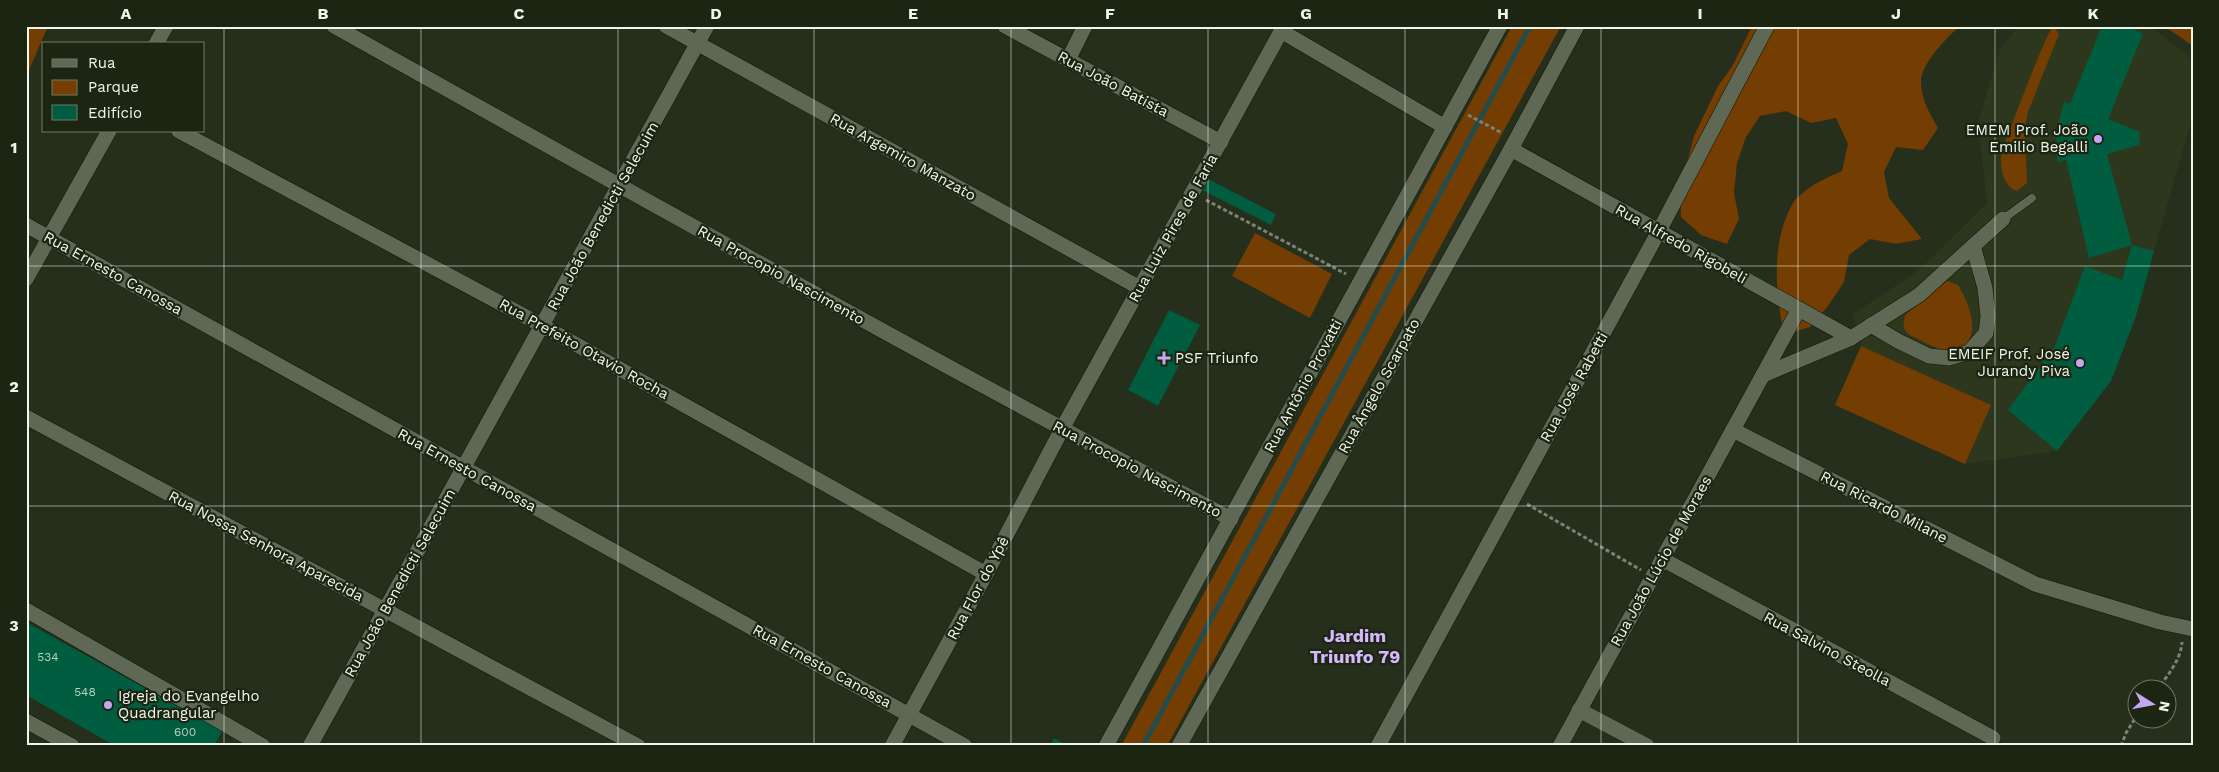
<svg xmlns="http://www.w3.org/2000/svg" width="2219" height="772" font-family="'Work Sans',sans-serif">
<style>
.built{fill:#2c371e}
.green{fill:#743d01}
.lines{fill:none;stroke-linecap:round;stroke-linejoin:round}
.stream{stroke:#234c4d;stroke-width:5}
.building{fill:#005d3f}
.lane-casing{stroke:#0f1605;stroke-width:9}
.street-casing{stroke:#0f1605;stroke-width:16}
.secondary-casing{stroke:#0f1605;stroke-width:16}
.path{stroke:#7c8373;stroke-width:3;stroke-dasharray:4 2.5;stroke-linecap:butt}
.lane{stroke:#5f6854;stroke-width:8}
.street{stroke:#5f6854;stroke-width:15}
.secondary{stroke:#5f6854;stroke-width:15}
.grid{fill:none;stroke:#f1f6eb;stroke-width:1;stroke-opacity:0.55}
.poi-dot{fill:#c4a7f1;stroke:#1c2412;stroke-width:2}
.labels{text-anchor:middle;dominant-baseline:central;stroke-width:4.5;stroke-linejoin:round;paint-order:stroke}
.number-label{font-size:12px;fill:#b5d0c0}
.street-label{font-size:15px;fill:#f1f6eb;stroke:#1c2412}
.poi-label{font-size:15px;fill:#f1f6eb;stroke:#1c2412;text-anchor:end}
.quarter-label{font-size:18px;font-weight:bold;fill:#d3b8fd;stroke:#1c2412}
.neatline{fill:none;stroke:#f1f6eb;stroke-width:2}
.grid-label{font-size:16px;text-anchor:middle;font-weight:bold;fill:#f1f6eb}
</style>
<rect width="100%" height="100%" fill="#262e1c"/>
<polygon class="built" points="2018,26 2146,26 2154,29 2193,60 2193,115 2154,251 2057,451 1965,464 1835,405 1861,346 1853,314 1918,271 1987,203 1978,123 2000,50"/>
<g class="green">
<polygon points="26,26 48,26 26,77"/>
<polygon points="1512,26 1561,26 1167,746 1121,746"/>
<path d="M1752,26H1960C1948,36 1920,65 1921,82C1921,99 1930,114 1938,128L1923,150L1896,147L1884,172L1889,198L1922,239L1896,244L1870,239L1849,255L1844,282L1828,306L1810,327L1784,335C1776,295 1771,248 1789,211C1791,207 1793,201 1797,198C1810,185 1826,178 1842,171L1848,144L1836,118L1811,123L1786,111L1760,116L1746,137L1737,163L1734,193L1739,219L1727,244L1701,235L1681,217L1680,189L1694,136L1718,86L1733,65Z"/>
<polygon points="2164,26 2193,26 2193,46"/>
<path d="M2052,28H2055L2059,34L2028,112L2025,128L2027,183L2017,191C2004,187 2000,169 2001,156C2003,145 2046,34 2052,28Z"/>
<polygon points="1255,233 1332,274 1310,318 1232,276"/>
<path d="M1947,281L1958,285C1970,304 1987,347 1949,350C1937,351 1921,340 1910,335C1902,330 1903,324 1905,315Z"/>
<polygon points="1861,346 1991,405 1965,464 1835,405"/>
</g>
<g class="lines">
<polyline class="stream" points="1143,746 1530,26"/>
</g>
<g class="building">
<polygon points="2102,26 2127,26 2143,34 2108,119 2140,132 2139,145 2107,154 2132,245 2154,251 2136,316 2111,381 2057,451 2008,410 2055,346 2085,266 2122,280 2132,245 2089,258 2066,160 2057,162 2056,132 2064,102 2070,104"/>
<polygon points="1208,179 1276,214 1271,225 1202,190"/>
<polygon points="1169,310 1200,325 1158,406 1128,390"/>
<polygon points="26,622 222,731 214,746 115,746 26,695"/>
<polygon points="1054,738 1068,746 1050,746"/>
</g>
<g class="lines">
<defs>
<polyline id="lane" points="2003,219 2032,198"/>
<g id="street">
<path d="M334,26C632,193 930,359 1231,519"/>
<polyline points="666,26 1140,288"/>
<polyline points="1005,26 1221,142"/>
<polyline points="1281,31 1445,127"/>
<polyline points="156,44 166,26"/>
<polyline points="1068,60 1085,26"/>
<polyline points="179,131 543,326 986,574"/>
<polyline points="1511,149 1851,338"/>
<polyline points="26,225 965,746"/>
<polyline points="26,279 109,131"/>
<polyline points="1871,325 1898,341 1929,356 1949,358 1969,352 1986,333 1988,317 1985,288 1973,246"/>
<polyline points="1763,375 1851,338 1919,295 2003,219"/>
<polyline points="26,417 638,746"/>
<polyline points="1733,430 2035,584 2160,622 2193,629"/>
<polyline points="1662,559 1993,738"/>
<polyline points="26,610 263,746"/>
<polyline points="1579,710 1647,746"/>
<polyline points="310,746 707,26"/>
<polyline points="892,746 986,574 1062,429 1284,26"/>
<polyline points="1106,746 1500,26"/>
<polyline points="1179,746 1511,149 1577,26"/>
<polyline points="1378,746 1659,231 1767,26"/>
<polyline points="1560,746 1799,309"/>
</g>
<polyline id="secondary" points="26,721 72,746"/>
</defs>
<use href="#lane" class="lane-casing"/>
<use href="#street" class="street-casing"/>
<use href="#secondary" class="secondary-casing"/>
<g class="path">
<polyline points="1468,115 1502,133"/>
<polyline points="1206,200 1346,274"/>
<polyline points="1527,504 1641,570"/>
<path d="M2157,690C2167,676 2181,660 2182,642"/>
<polyline points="2121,746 2126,733 2136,717"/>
</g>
<use href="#lane" class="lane"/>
<use href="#street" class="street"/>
<use href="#secondary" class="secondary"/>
</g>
<path class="grid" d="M224,26V746M421,26V746M618,26V746M814,26V746M1011,26V746M1208,26V746M1405,26V746M1601,26V746M1798,26V746M1995,26V746M26,266H2193M26,506H2193"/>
<g class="poi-dot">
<circle cx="2098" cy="139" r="5"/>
<path d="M1161.5 350.5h5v5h5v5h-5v5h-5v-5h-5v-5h5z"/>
<circle cx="2080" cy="363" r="5"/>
<circle cx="108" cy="705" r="5"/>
</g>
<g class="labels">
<g class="number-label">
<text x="48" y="657">534</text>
<text x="85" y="692">548</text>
<text x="185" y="732">600</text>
</g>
<g class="street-label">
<text transform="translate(1113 84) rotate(28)">Rua João Batista</text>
<text transform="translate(903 157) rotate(29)">Rua Argemiro Manzato</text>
<text transform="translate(603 216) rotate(-61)">Rua João Benedicti Selecuim</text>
<text transform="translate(1173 228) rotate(-61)">Rua Luiz Pires de Faria</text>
<text transform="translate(1681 244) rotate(29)">Rua Alfredo Rigobeli</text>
<text transform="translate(113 273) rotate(29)">Rua Ernesto Canossa</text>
<text transform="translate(781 275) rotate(29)">Rua Procopio Nascimento</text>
<text transform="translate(584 349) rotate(29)">Rua Prefeito Otavio Rocha</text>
<text transform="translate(1303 386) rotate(-62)">Rua Antônio Provatti</text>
<text transform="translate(1379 386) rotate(-61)">Rua Ângelo Scarpato</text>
<text transform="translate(1574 387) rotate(-61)">Rua José Rabetti</text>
<text transform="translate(1137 469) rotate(28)">Rua Procopio Nascimento</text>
<text transform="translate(467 470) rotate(29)">Rua Ernesto Canossa</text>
<text transform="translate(1884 507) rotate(27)">Rua Ricardo Milane</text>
<text transform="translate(266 546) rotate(28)">Rua Nossa Senhora Aparecida</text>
<text transform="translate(1661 561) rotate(-61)">Rua João Lúcio de Moraes</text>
<text transform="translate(400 583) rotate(-61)">Rua João Benedicti Selecuim</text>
<text transform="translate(978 588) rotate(-62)">Rua Flor do Ypê</text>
<text transform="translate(1827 649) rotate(28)">Rua Salvino Steolla</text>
<text transform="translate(822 666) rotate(29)">Rua Ernesto Canossa</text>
</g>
<g class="poi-label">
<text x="2088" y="130">EMEM Prof. João<tspan x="2088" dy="17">Emilio Begalli</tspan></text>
<text x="2070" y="354">EMEIF Prof. José<tspan x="2070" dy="17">Jurandy Piva</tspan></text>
<text x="1175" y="358" text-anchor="start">PSF Triunfo</text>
<text x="118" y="696" text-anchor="start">Igreja do Evangelho<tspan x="118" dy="17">Quadrangular</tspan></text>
</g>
<g class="quarter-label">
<text x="1355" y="635">Jardim<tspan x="1355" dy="21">Triunfo 79</tspan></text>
</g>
</g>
<rect width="2219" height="772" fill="none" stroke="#1c2412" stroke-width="55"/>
<rect x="42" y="42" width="162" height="90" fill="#1c2412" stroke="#717869"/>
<rect x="52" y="59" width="25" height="8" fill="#5f6854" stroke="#717869"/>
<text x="88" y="68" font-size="15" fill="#f1f6eb">Rua</text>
<rect x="52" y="80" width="25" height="15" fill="#743d01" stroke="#717869"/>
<text x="88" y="92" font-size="15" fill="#f1f6eb">Parque</text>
<rect x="52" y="105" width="25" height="15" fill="#005d3f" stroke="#717869"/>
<text x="88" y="118" font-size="15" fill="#f1f6eb">Edifício</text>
<g transform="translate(2152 704) rotate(101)"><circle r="24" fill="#1c2412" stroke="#717869"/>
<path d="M0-4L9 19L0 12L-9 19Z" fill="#c4a7f1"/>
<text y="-8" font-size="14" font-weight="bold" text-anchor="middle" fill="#f1f6eb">N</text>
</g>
<rect x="28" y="28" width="2164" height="716" class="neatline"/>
<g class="grid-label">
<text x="126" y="19">A</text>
<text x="323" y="19">B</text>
<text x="519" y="19">C</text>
<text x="716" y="19">D</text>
<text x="913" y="19">E</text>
<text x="1110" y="19">F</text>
<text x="1306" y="19">G</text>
<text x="1503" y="19">H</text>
<text x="1700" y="19">I</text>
<text x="1896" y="19">J</text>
<text x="2093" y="19">K</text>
<text x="14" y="153">1</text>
<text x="14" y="392">2</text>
<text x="14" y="631">3</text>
</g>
</svg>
